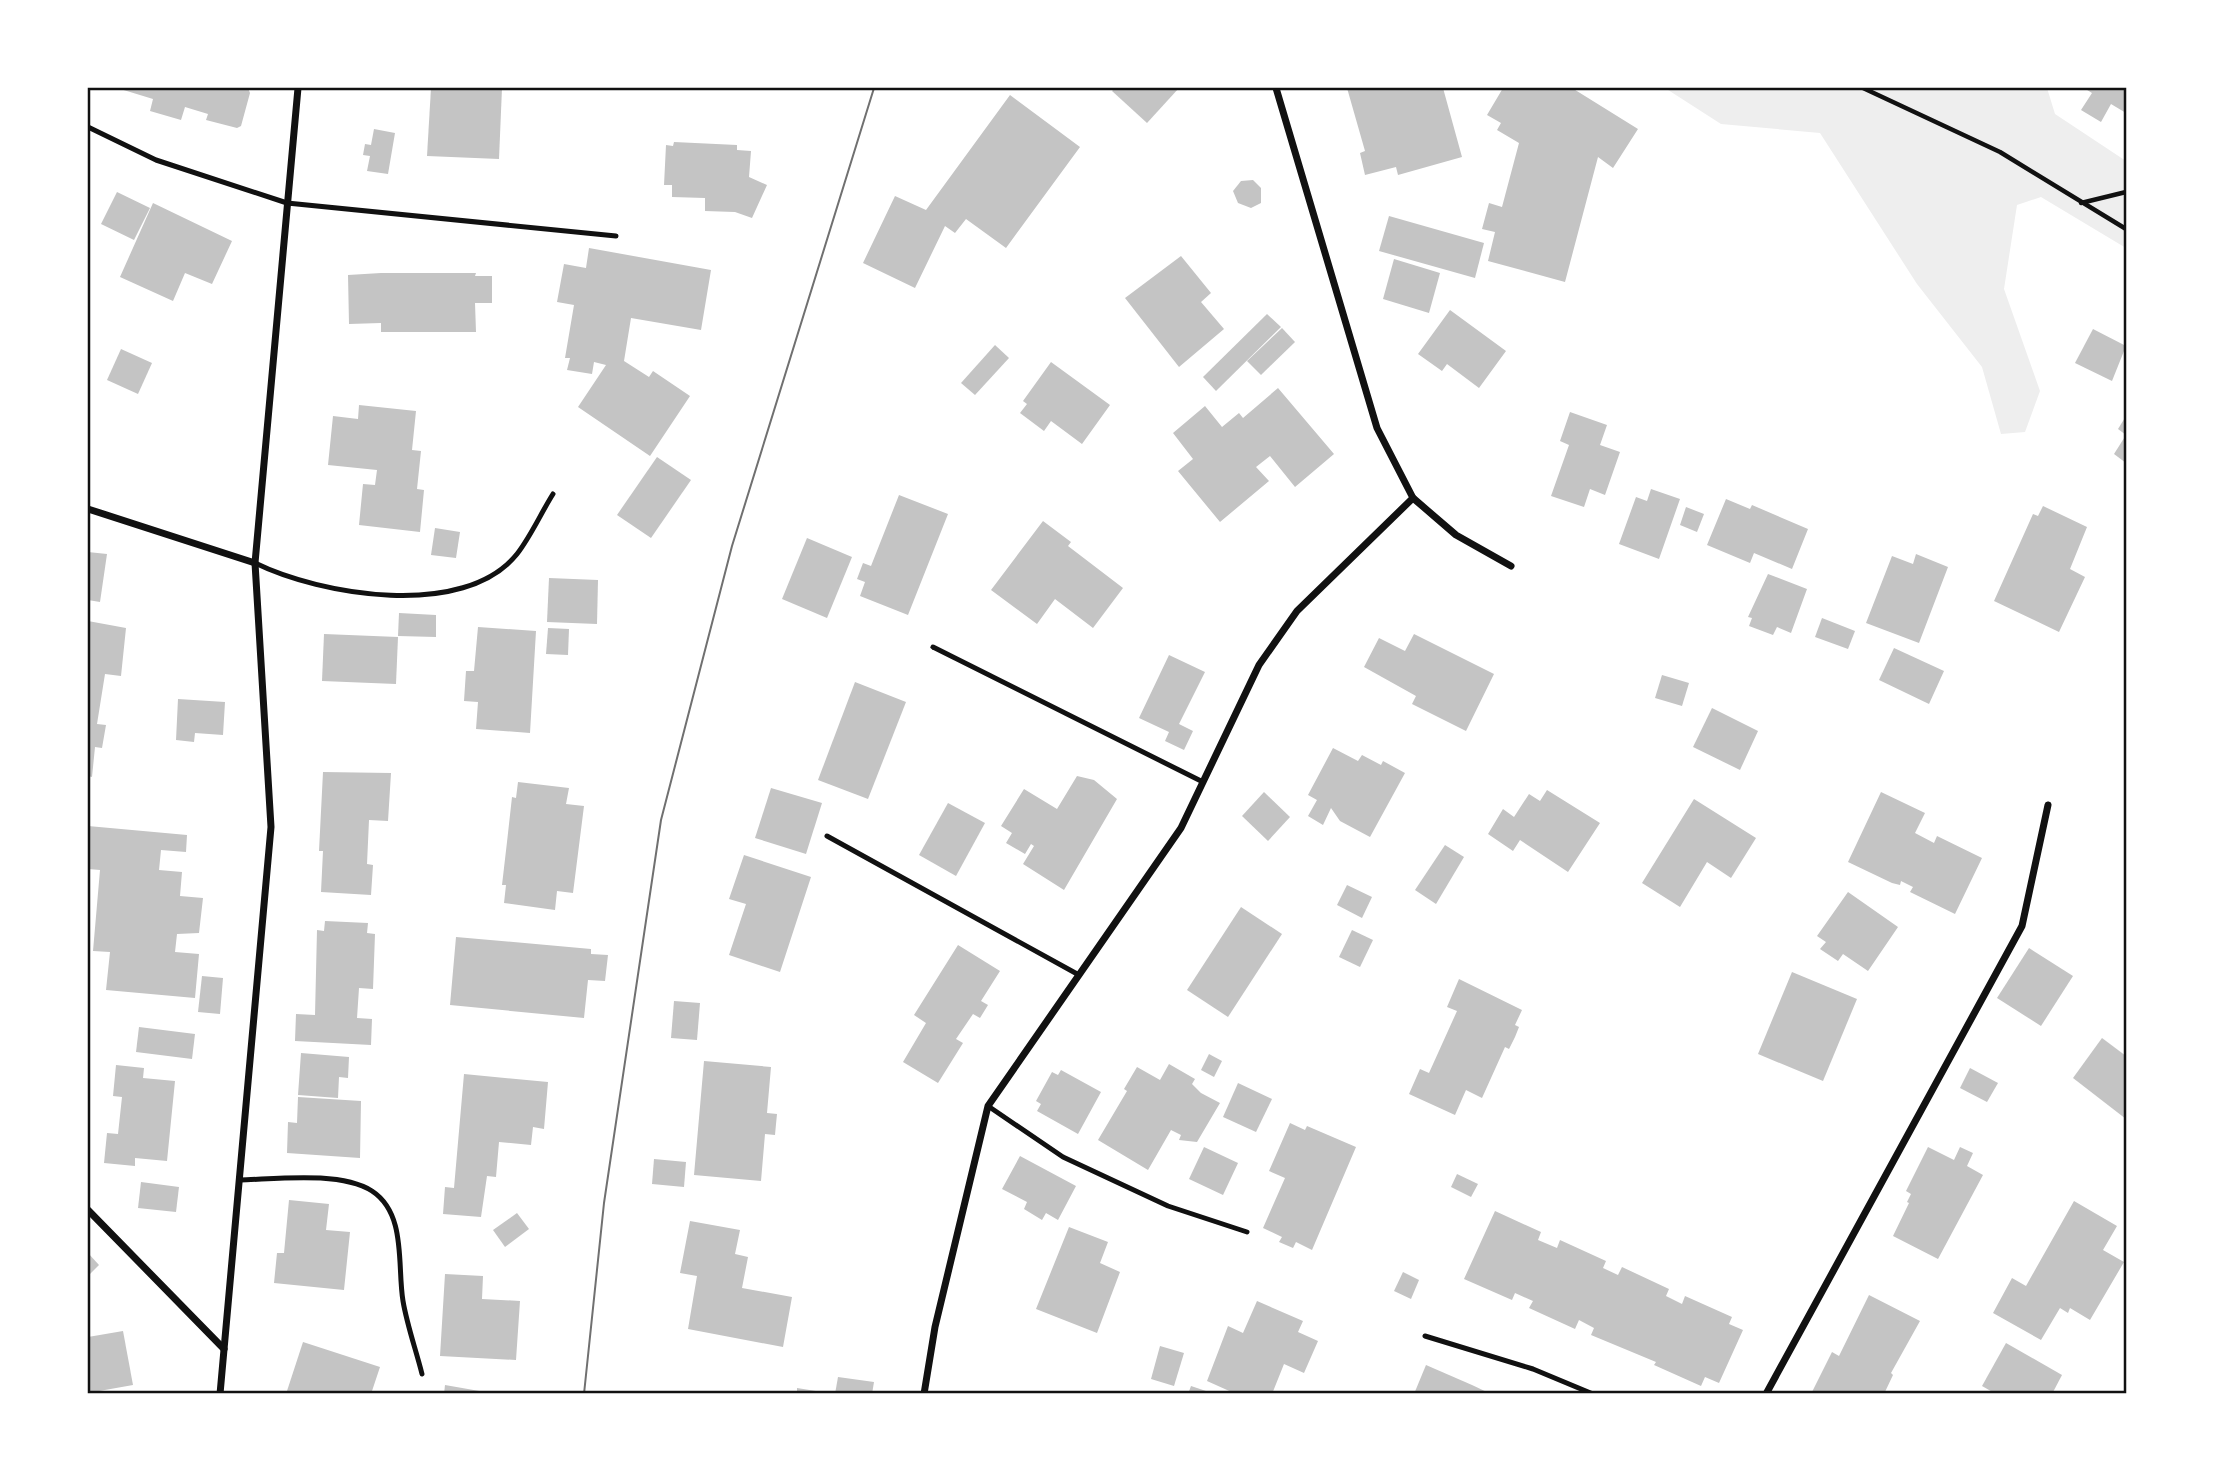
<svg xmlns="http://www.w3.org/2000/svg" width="2214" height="1481" font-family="'DM Sans',sans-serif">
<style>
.green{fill:#eee}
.building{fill:#c4c4c4}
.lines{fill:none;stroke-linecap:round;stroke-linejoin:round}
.path{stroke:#111;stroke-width:4.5}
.service{stroke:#111;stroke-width:5}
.minor{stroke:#111;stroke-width:7}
.tram{stroke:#707070;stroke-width:2}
.neatline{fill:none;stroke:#111;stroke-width:2.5}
</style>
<rect width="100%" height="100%" fill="#fff"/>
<polygon class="green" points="1665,88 2047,88 2055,114 2126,161 2126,248 2041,197 2017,205 2004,289 2040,391 2025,432 2001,434 1982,367 1917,284 1820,133 1721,124"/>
<g class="building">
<polygon points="117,88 248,88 250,93 241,126 237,128 206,120 208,114 185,107 181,120 150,111 153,99"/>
<polygon points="431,88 502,88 499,159 427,156"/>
<polygon points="1115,88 1179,88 1147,123 1112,91"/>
<polygon points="1347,88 1443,88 1462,157 1398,175 1396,167 1365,175 1360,153 1365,151"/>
<polygon points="1503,88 1572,88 1638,129 1613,168 1598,157 1565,282 1488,261 1495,232 1482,229 1489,203 1502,207 1519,143 1497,130 1501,123 1487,115"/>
<polygon points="2084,88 2126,88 2126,113 2111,104 2101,122 2081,110 2092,93"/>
<polygon points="1010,95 1080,147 1006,248 966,219 955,233 945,226 915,288 863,263 895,196 926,210"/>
<polygon points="374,129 395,133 388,174 367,171 370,156 363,155 365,144 371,145"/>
<polygon points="674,142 737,145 737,150 751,151 749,177 767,185 752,218 735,212 705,211 705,198 672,197 672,185 664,185 666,145 673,146"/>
<polygon points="1253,180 1261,188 1261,203 1251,208 1238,203 1233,191 1241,181"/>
<polygon points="117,192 150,208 134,240 101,224"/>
<polygon points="153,203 232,241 212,284 185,273 173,301 120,277"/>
<polygon points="1389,216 1484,243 1475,278 1379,251"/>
<polygon points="589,248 711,270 701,330 631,318 624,361 649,377 653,371 690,396 650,456 578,407 606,365 594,362 592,374 567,370 570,358 565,358 574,305 557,302 564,264 586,268"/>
<polygon points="1181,256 1211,293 1201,302 1224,329 1179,367 1125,298"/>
<polygon points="1394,259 1440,273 1429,313 1383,299"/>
<polygon points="381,273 476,273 475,276 492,276 492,303 475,303 476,332 381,332 381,323 349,324 348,275"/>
<polygon points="1450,310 1506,351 1479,388 1447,364 1442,371 1418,354"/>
<polygon points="1267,314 1281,327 1216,391 1203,377"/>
<polygon points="1282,328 1295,342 1261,375 1247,361"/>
<polygon points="2093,329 2126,346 2112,381 2075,363"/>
<polygon points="995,345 1009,358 975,395 961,383"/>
<polygon points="121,349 152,363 138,394 107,380"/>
<polygon points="1051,362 1110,405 1082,444 1051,421 1044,431 1020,413 1027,404 1023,401"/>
<polygon points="1278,388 1334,454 1295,487 1270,456 1256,467 1269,481 1220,522 1178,471 1193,459 1173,433 1205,406 1222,427 1239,413 1243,418"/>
<polygon points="359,405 416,411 412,450 421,451 417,489 424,490 420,532 359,525 363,484 375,485 377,470 328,465 333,416 358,419"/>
<polygon points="1570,412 1607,425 1600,445 1620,452 1605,495 1590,489 1584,507 1551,496 1569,445 1560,441"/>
<polygon points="2126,416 2126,435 2118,429"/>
<polygon points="2126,435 2126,463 2114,454"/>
<polygon points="657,457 691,480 651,538 617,515"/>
<polygon points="1651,489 1680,499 1659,559 1619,544 1636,497 1647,501"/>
<polygon points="899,495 948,514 908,615 860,596 865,582 857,579 863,563 871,566"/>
<polygon points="1726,499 1750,509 1752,505 1808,529 1792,569 1754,553 1750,563 1707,545"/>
<polygon points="2043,506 2087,527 2070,569 2085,577 2059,632 1994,601 2033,514 2038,516"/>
<polygon points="1686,507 1704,514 1697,532 1680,525"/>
<polygon points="1043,521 1071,542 1068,546 1123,588 1093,628 1055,599 1037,624 991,590"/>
<polygon points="435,528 460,532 456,558 431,555"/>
<polygon points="807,538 852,557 827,618 782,599"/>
<polygon points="88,552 107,554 100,602 88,600"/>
<polygon points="1916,554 1948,567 1919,643 1866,623 1892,556 1913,564"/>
<polygon points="1768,574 1807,589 1791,633 1777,627 1773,635 1749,626 1752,618 1748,617"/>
<polygon points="549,578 598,580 597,624 547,622"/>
<polygon points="399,613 436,615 436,637 398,636"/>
<polygon points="1822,618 1855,631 1848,649 1815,637"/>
<polygon points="88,621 126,628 121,676 105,674 97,724 106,725 102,748 95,747 92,777 88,776"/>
<polygon points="478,627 536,631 530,733 476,729 478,702 464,701 466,671 474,671"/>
<polygon points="548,628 569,629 568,655 546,654"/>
<polygon points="324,634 398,637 396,684 322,681"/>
<polygon points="1414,634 1494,674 1466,731 1412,704 1416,696 1364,667 1379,638 1405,651"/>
<polygon points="1894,648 1944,671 1929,704 1879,680"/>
<polygon points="1169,655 1205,672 1179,724 1193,731 1184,750 1165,741 1169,732 1139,718"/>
<polygon points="1662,675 1689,683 1682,706 1655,698"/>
<polygon points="855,682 906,702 868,799 818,780"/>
<polygon points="178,699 225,702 223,735 195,733 194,742 176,740"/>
<polygon points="1712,708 1758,731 1740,770 1693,747"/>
<polygon points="1333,748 1358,761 1362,755 1381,765 1383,761 1405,773 1370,837 1340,821 1331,808 1323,825 1308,816 1317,800 1308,795"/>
<polygon points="323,772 391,773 388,821 369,820 367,864 373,865 371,895 321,892 323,851 319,851"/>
<polygon points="1077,776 1094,780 1117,799 1064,890 1023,864 1034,846 1031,844 1025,854 1006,843 1012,833 1001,826 1024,789 1057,809"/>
<polygon points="518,782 569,788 566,804 584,806 573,893 557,891 555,910 504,903 506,885 502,885 507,842 512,797 516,798"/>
<polygon points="771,788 822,803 806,854 755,838"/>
<polygon points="1547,790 1600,823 1568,872 1520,840 1513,851 1488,834 1503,809 1514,817 1529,794 1540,801"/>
<polygon points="1264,792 1290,817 1268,841 1242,816"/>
<polygon points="1881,792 1925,813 1915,833 1934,843 1937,836 1982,858 1955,914 1910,892 1913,887 1901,881 1900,885 1892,883 1848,862"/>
<polygon points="1694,799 1756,838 1731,878 1707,862 1680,907 1642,883"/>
<polygon points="948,803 985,823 956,876 919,855"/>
<polygon points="88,826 187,835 186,852 161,850 159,870 182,872 180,896 203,898 199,933 177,934 175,952 199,954 195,998 106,990 110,952 93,951 100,870 88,869"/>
<polygon points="1445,845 1464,857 1436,904 1415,890"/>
<polygon points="744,855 811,877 780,972 729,955 746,904 729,899"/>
<polygon points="1347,885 1372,897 1362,918 1337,905"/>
<polygon points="1848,892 1898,927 1868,971 1843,954 1838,961 1820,949 1826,942 1817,936"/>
<polygon points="1241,907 1282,934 1228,1017 1187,990"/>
<polygon points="325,921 368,923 367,933 375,934 373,989 359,988 357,1018 372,1019 371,1045 295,1041 296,1014 315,1015 317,930 324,931"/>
<polygon points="1352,930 1373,940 1360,967 1339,957"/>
<polygon points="456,937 591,949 591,954 608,955 605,981 588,980 584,1018 450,1005"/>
<polygon points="958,945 1000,971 981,1001 988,1005 980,1018 973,1014 956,1039 963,1043 938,1083 903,1062 926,1023 914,1015"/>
<polygon points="2029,948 2073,976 2041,1026 1997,998"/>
<polygon points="1792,972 1857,999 1823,1081 1758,1054"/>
<polygon points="202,976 223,978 220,1014 198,1012"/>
<polygon points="1459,979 1522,1010 1515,1025 1519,1027 1515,1037 1509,1049 1505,1047 1482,1098 1466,1090 1455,1115 1409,1094 1420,1069 1429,1073 1457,1011 1447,1007"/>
<polygon points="674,1001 700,1003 697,1040 671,1038"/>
<polygon points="139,1027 195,1034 192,1059 136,1052"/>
<polygon points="2102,1038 2126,1056 2126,1119 2073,1078"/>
<polygon points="301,1053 349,1057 348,1078 339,1077 338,1098 298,1095"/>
<polygon points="1209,1054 1222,1061 1214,1077 1201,1070"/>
<polygon points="704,1061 771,1067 767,1113 777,1114 776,1124 775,1135 765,1134 761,1181 694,1175"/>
<polygon points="1169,1064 1195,1079 1192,1084 1201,1093 1220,1103 1197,1142 1179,1140 1181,1135 1171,1130 1148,1170 1098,1140 1127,1091 1124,1089 1137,1067 1160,1080"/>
<polygon points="116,1065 144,1068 143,1078 175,1081 167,1161 135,1158 135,1166 104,1163 107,1133 118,1134 122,1097 113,1096"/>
<polygon points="1970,1068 1998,1083 1987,1102 1960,1088"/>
<polygon points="1061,1070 1101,1092 1078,1134 1037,1111 1041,1104 1036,1101 1052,1072 1058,1075"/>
<polygon points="464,1074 548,1082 544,1129 533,1127 531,1145 499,1142 496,1177 487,1176 481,1217 443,1214 445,1187 454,1188"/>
<polygon points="1238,1083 1272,1099 1256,1132 1223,1117"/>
<polygon points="298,1097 361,1101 360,1158 287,1153 288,1122 297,1123"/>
<polygon points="1290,1123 1305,1130 1307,1126 1356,1147 1312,1250 1296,1242 1293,1248 1279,1242 1282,1237 1263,1228 1285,1178 1269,1171"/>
<polygon points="1204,1147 1238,1163 1223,1195 1189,1179"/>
<polygon points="1928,1147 1954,1160 1960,1147 1973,1153 1967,1166 1983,1175 1938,1259 1893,1236 1909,1203 1907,1202 1911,1194 1906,1191"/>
<polygon points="1020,1156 1076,1186 1058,1220 1046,1213 1042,1220 1024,1209 1027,1202 1002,1189"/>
<polygon points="654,1159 686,1162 684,1187 652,1184"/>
<polygon points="1457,1174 1478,1184 1471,1197 1451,1187"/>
<polygon points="141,1182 179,1187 176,1212 138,1208"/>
<polygon points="289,1200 329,1204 326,1230 350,1232 344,1290 274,1283 277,1253 284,1253"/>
<polygon points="2074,1201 2117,1226 2103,1250 2124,1262 2090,1320 2070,1308 2068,1313 2060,1308 2041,1340 1993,1313 2012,1278 2026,1286"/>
<polygon points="1495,1211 1541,1232 1538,1240 1557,1248 1560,1240 1606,1261 1603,1268 1618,1275 1622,1267 1669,1289 1666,1296 1682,1304 1685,1296 1732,1317 1729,1324 1743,1330 1719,1383 1705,1377 1701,1386 1654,1365 1656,1362 1591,1335 1594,1328 1579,1320 1575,1329 1529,1308 1533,1301 1515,1293 1512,1300 1464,1279"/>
<polygon points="517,1213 529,1229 505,1247 493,1230"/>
<polygon points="690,1221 740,1230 735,1254 748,1257 742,1288 792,1297 783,1347 688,1329 697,1276 680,1273"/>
<polygon points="1069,1227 1108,1242 1100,1263 1120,1272 1097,1333 1036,1309"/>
<polygon points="88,1253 99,1265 88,1276"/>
<polygon points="1403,1272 1419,1280 1411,1299 1394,1291"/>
<polygon points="445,1274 483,1276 482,1299 520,1301 516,1360 440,1356"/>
<polygon points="1869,1295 1920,1321 1891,1373 1893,1375 1884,1394 1811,1394 1832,1352 1839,1356"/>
<polygon points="1257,1301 1303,1321 1298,1332 1318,1341 1304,1373 1284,1364 1272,1394 1236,1394 1207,1381 1228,1326 1243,1333"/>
<polygon points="123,1331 133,1385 88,1393 88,1337"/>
<polygon points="303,1342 380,1367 371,1394 286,1394"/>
<polygon points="2006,1343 2062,1375 2052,1394 1996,1394 1982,1386"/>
<polygon points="1160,1346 1184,1353 1174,1386 1151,1379"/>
<polygon points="1426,1365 1472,1385 1491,1394 1414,1394"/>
<polygon points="838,1377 874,1382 872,1394 835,1394"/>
<polygon points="445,1385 485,1392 485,1394 444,1394"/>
<polygon points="1191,1386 1212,1393 1212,1394 1188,1394"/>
<polygon points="797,1388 822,1392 821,1394 797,1394"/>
</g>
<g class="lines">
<g class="path">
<polyline points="1863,88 2000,152 2126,229"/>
<polyline points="2081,203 2126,192"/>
</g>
<g class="service">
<polyline points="88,127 156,160 287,203 616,236"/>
<path d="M255,563C320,595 464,620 517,554C531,536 541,513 553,494"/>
<polyline points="933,647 1201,781"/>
<polyline points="827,836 1079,975"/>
<polyline points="988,1106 1063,1157 1168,1206 1247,1232"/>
<path d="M240,1180C277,1179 340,1171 372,1191C407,1214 397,1266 403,1301C407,1325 416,1350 422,1374"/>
<polyline points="1425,1336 1533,1369 1593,1394"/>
</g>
<g class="minor">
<polyline points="1276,88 1377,428 1413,498 1456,535 1511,566"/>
<polyline points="88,509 255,563"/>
<polyline points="88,1210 224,1349"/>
<polyline points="220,1394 271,827 255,563 298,88"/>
<polyline points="924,1394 935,1327 988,1106 1181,828 1259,665 1297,611 1413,498"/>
<polyline points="1766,1394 2022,926 2048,805"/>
</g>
<polyline class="tram" points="584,1394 604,1203 661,820 732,546 874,88"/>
</g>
<rect width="2214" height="1481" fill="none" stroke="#ffffff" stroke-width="178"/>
<rect x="89" y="89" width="2036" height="1303" class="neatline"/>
</svg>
